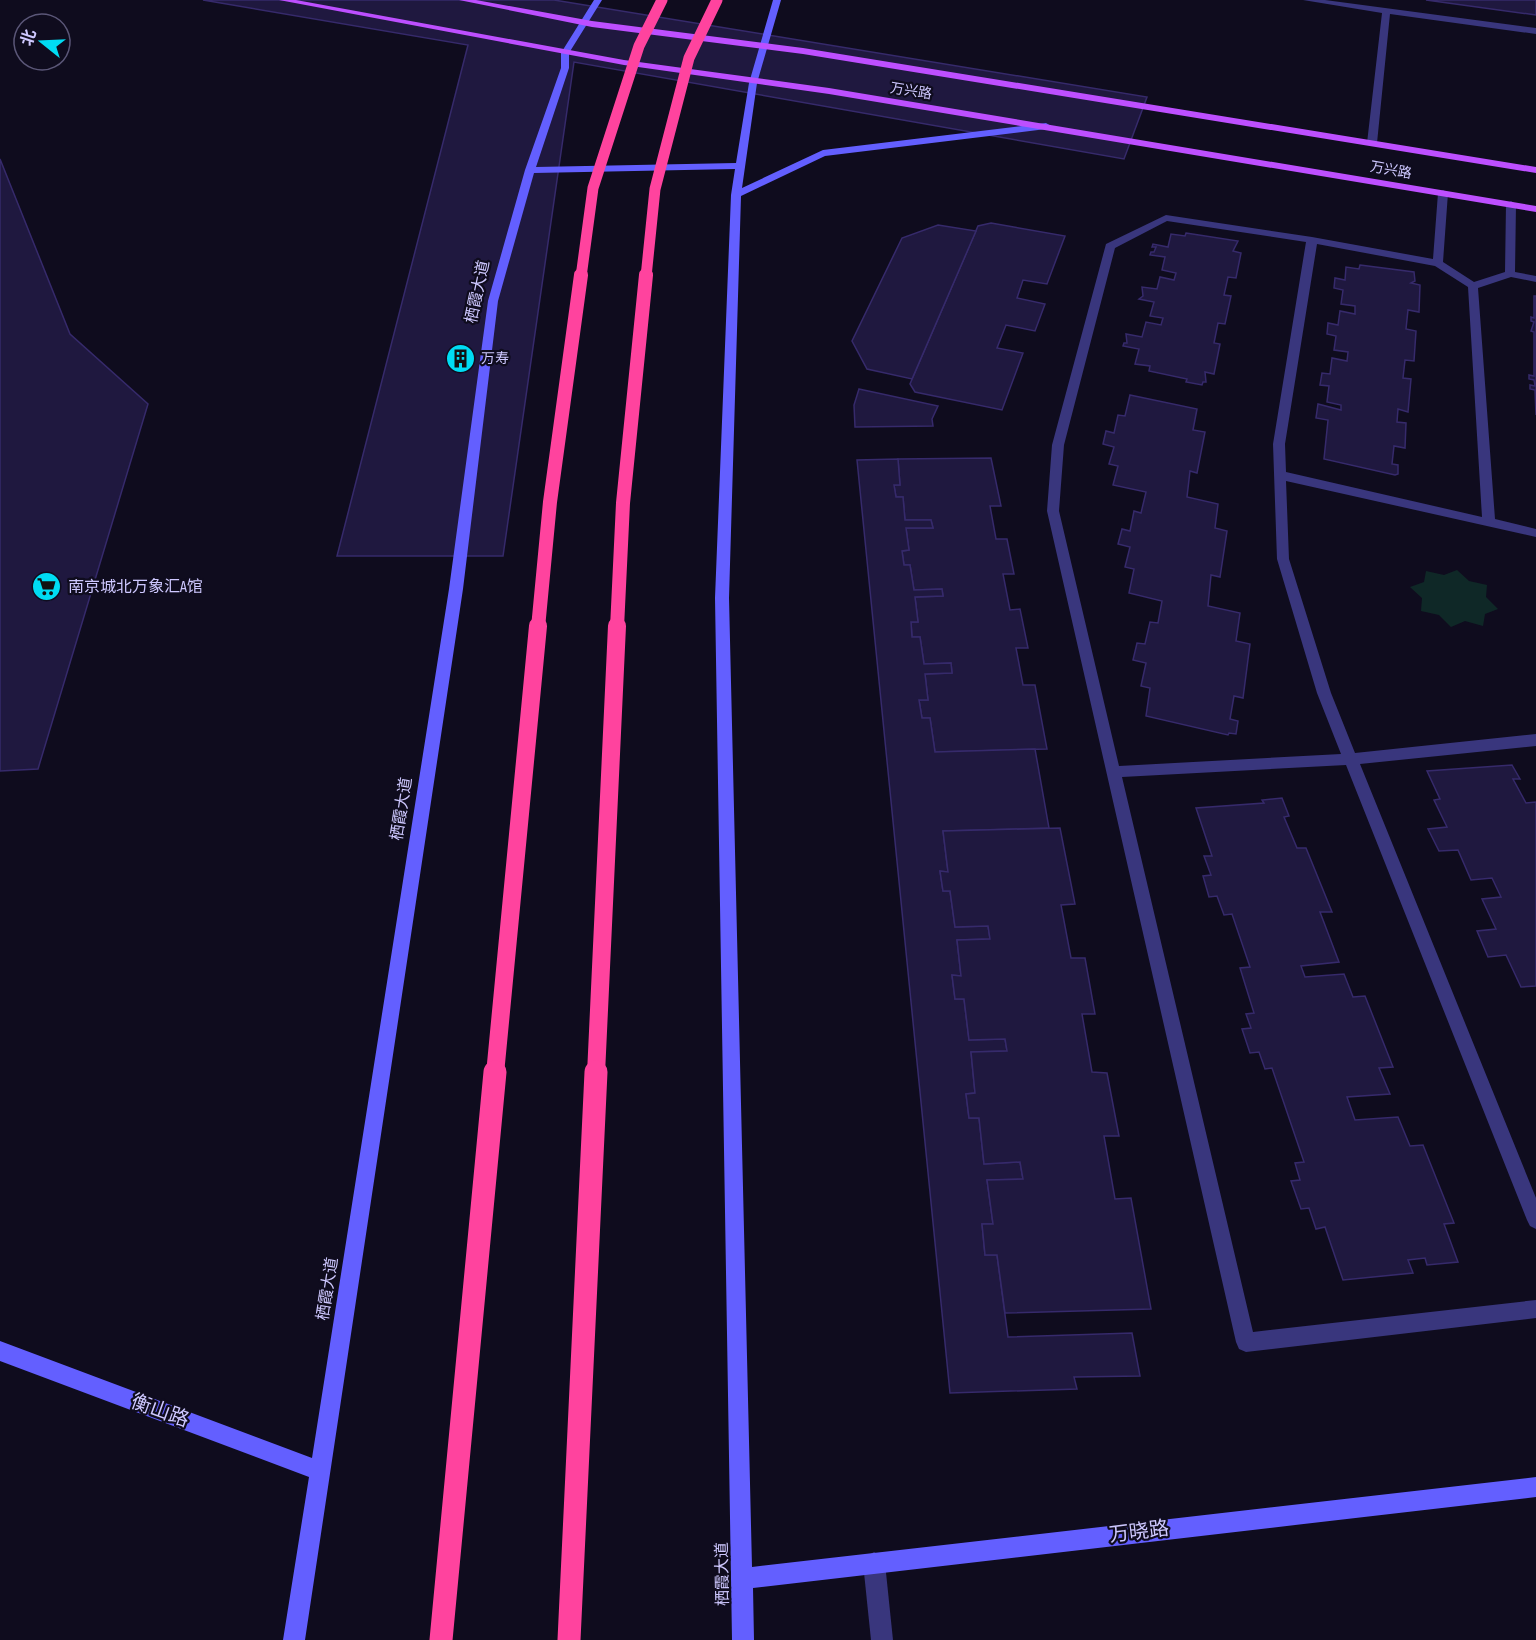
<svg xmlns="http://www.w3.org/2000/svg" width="1536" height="1640" font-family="'Sofia Sans Condensed','Noto Sans SC',sans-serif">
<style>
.green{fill:#0f2827}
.building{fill:#1f183f;stroke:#362a6b;stroke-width:1.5}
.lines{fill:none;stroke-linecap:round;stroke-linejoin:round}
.lane{fill:#39367d;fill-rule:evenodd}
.street{fill:#39367d;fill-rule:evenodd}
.secondary{fill:#635fff;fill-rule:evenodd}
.primary{fill:#bd4fff;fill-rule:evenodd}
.highway-bridge-far3{stroke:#ff439e;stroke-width:11}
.highway-bridge-far2{stroke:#ff439e;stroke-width:14}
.highway-bridge-far1{stroke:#ff439e;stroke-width:18}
.highway-bridge{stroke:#ff439e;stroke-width:23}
.labels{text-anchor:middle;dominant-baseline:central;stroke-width:4.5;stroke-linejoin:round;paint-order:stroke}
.far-street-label{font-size:14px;fill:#cec8ff;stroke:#0f0c1e}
.far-poi-label{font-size:14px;fill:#cec8ff;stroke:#0f0c1e;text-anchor:start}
.street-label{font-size:16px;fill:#cec8ff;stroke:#0f0c1e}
.poi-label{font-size:16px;fill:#cec8ff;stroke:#0f0c1e;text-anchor:start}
.near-street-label{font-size:20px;fill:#cec8ff;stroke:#0f0c1e}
</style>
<rect width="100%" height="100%" fill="#0f0c1e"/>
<polygon class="green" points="1457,570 1469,581 1487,585 1486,597 1498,609 1485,614 1483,626 1465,621 1451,627 1439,615 1421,611 1422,598 1410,587 1424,582 1426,571 1444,575"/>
<g class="building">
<polygon points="203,0 554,0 1147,97 1124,159 574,62 503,556 337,556 468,45"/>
<polygon points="1426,0 1536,0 1536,15"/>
<polygon points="0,159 70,334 148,404 38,769 0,771"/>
<polygon points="991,223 1065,236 1047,284 1023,280 1017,298 1045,304 1035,331 1006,325 997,348 1023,353 1002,410 915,392 910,384 978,226"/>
<polygon points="938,225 976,231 912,379 867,369 852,341 902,238"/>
<polygon points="1186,233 1238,241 1233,251 1241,253 1236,278 1228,277 1224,295 1231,296 1225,324 1218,323 1214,343 1220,344 1214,374 1205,372 1206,382 1203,382 1202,385 1186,382 1187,379 1149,371 1150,366 1135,364 1139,349 1123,346 1124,343 1127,343 1126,334 1142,337 1146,322 1161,325 1163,318 1150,316 1154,302 1139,299 1143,296 1142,287 1157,289 1160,277 1174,280 1176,273 1162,270 1165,257 1150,255 1151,252 1154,252 1156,247 1152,247 1153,244 1168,247 1171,234 1185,236"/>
<polygon points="1360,265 1414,272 1415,281 1411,283 1420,285 1419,312 1408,310 1406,329 1416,331 1414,361 1405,360 1403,378 1411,379 1408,412 1398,409 1397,422 1406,423 1405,448 1394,446 1392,464 1398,465 1398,474 1395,475 1324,459 1328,420 1316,418 1318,404 1341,410 1341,405 1327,402 1329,386 1320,385 1322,373 1330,374 1332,358 1347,361 1348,352 1334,350 1336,336 1327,334 1328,323 1338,325 1340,311 1355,314 1355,306 1341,304 1343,290 1334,288 1335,278 1345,280 1346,267 1359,269"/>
<polygon points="1534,296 1536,296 1536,415 1535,390 1530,389 1530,385 1535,386 1534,380 1529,379 1529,375 1534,376 1534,332 1531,331 1534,322 1531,321 1531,317 1534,318"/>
<polygon points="859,389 938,406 932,419 933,426 855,427 854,405"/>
<polygon points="1130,395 1197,409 1193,430 1205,432 1197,473 1190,471 1187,497 1218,504 1215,528 1227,531 1220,577 1211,575 1208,606 1240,613 1236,641 1250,644 1243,698 1234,696 1230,719 1238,721 1236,734 1229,733 1228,735 1146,716 1150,688 1141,686 1146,663 1133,660 1137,643 1145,644 1150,622 1158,623 1162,601 1129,593 1134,569 1125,567 1130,547 1118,544 1122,529 1130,531 1134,511 1141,513 1146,492 1113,485 1118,466 1109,464 1114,447 1103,444 1106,431 1114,433 1118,415 1125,416"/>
<polygon points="991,458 1001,506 990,506 996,539 1007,539 1014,574 1003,574 1010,610 1020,609 1028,648 1016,648 1023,685 1035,685 1047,749 935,752 930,718 922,718 919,700 928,700 925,674 952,673 951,663 924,664 920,637 912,637 911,622 918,622 915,597 943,596 942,589 914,590 910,565 904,565 902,551 909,550 906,528 933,528 931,520 905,520 903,497 896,497 894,485 900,485 898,459"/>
<polygon points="898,459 900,485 894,485 896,497 903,497 905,520 931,520 933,528 906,528 909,550 902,551 904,565 910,565 914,590 942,589 943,596 915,597 918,622 911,622 912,637 920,637 924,664 951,663 952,673 925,674 928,700 919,700 922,718 930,718 935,752 1035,749 1049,828 943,831 948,872 940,871 943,891 950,891 955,927 988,926 990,939 957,940 961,976 952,975 955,999 964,999 969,1040 1005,1039 1007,1051 971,1052 975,1093 966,1094 969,1118 979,1118 984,1164 1020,1162 1023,1179 987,1180 993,1224 982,1224 985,1255 997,1255 1008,1337 1132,1333 1140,1376 1074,1377 1077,1389 950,1393 857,460"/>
<polygon points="1512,765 1520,779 1513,779 1526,803 1536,802 1536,986 1521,987 1506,955 1488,957 1477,931 1496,929 1482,899 1501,897 1492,878 1471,880 1458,850 1439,851 1428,829 1447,827 1434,800 1440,799 1427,771"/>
<polygon points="1282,798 1289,816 1284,817 1297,848 1306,848 1332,912 1320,912 1339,962 1301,966 1305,977 1344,974 1353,997 1365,996 1393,1067 1379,1068 1390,1094 1347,1097 1355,1120 1398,1117 1410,1146 1423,1145 1454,1223 1444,1224 1458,1262 1427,1265 1425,1258 1408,1260 1413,1273 1343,1280 1325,1227 1316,1229 1309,1208 1301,1209 1291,1181 1300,1180 1295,1163 1304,1162 1272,1068 1265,1069 1259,1052 1250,1053 1242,1029 1251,1028 1246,1014 1254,1013 1240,968 1250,967 1232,914 1224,915 1217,896 1209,897 1203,876 1211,875 1204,856 1212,856 1196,808 1264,803 1262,800"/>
<polygon points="1060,828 1075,904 1061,905 1071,958 1085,958 1095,1014 1082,1014 1092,1072 1107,1073 1119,1136 1104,1136 1115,1199 1131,1198 1151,1309 1005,1313 997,1255 985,1255 982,1224 993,1224 987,1180 1023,1179 1020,1162 984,1164 979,1118 969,1118 966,1094 975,1093 971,1052 1007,1051 1005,1039 969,1040 964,999 955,999 952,975 961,976 957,940 990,939 988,926 955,927 950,891 943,891 940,871 948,872 943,831"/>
</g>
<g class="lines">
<g class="lane">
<polygon points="1303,0 1325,0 1536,28 1536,34 1390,14 1377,143 1372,146 1367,143 1382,13"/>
<path d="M1443,190L1448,193L1443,262L1474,282L1505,272L1506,204L1511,201L1516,204L1515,272L1536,276V282L1511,277L1478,288L1495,519L1536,529V537L1286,481L1289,559L1331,693L1355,753L1536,734V746L1360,764L1536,1198V1229L1530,1226L1527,1220L1346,765L1122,777L1253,1332L1536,1300V1318L1246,1352L1239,1349L1236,1342L1047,511L1052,445L1106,244L1166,215L1312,237L1433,259L1438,193ZM1167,221L1306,242L1273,444L1277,559L1317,693L1341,754L1119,766L1059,511L1064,445L1115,248ZM1317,244L1435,266L1468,287L1482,517L1286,472L1285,444Z"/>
</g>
<polygon class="street" points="874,1552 881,1556 885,1563 893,1640 871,1640 863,1563 867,1556"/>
<polygon class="secondary" points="594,0 602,0 569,53 569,68 536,167 736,163 749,83 773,0 781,0 757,83 742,188 823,150 1046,123 1051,126 1046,129 825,156 741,196 729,598 752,1567 1536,1477 1536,1497 753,1588 754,1640 732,1640 715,598 731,195 735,169 534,173 498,301 463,589 305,1640 283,1640 309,1477 0,1361 0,1341 312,1458 449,589 488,301 525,170 561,68 561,53"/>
<g class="primary">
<polygon points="279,0 296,0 624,60 829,88 1536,206 1536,212 829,94 624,65"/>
<polygon points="459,0 476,0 592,21 803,48 1536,167 1536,173 803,54 592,27"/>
</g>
<g class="highway-bridge-far3">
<polyline points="581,277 593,188 639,46 662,0"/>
<polyline points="646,277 655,189 689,58 717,0"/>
</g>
<g class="highway-bridge-far2">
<polyline points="538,628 550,502 581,275"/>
<polyline points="617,628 623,503 646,275"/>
</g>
<g class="highway-bridge-far1">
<polyline points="495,1074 538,626"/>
<polyline points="596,1074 617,626"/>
</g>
<g class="highway-bridge">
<polyline points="441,1640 495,1072"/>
<polyline points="569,1640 596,1072"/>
</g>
</g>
<defs>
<symbol id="building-disc" viewBox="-11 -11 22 22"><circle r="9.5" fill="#00dcf3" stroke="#0f0c1e"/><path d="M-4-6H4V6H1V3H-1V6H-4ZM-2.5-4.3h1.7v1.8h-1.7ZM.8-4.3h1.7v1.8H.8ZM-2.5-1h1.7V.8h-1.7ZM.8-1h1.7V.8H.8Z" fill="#111"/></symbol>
<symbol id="supermarket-disc" viewBox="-11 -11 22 22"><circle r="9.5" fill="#00dcf3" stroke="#0f0c1e"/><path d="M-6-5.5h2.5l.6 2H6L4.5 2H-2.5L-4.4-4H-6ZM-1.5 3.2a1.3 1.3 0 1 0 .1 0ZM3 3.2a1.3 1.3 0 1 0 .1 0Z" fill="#111"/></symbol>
</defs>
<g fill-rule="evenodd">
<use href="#building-disc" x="444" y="342" width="33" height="33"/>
<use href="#supermarket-disc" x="30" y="570" width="33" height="33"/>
</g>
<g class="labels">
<g class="far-street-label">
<text transform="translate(911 91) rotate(9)">万兴路</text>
<text transform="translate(1391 170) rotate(10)">万兴路</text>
</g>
<g class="far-poi-label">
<text x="481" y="358">万寿</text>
</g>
<g class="street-label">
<text transform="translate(478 292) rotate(-78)">栖霞大道</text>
<text transform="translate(402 809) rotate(-81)">栖霞大道</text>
<text transform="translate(328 1289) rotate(-81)">栖霞大道</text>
<text transform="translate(723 1574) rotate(-91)">栖霞大道</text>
</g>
<g class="poi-label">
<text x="68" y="587">南京城北万象汇A馆</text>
</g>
<g class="near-street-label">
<text transform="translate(160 1411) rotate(20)">衡山路</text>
<text transform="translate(1139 1532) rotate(-7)">万晓路</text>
</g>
</g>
<g transform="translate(42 42) rotate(288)"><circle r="28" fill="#0f0c1e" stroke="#5b5778" stroke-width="1.5"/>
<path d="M0-4.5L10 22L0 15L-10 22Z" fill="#00dcf3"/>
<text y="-9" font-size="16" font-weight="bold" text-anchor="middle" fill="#cec8ff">北</text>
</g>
</svg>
